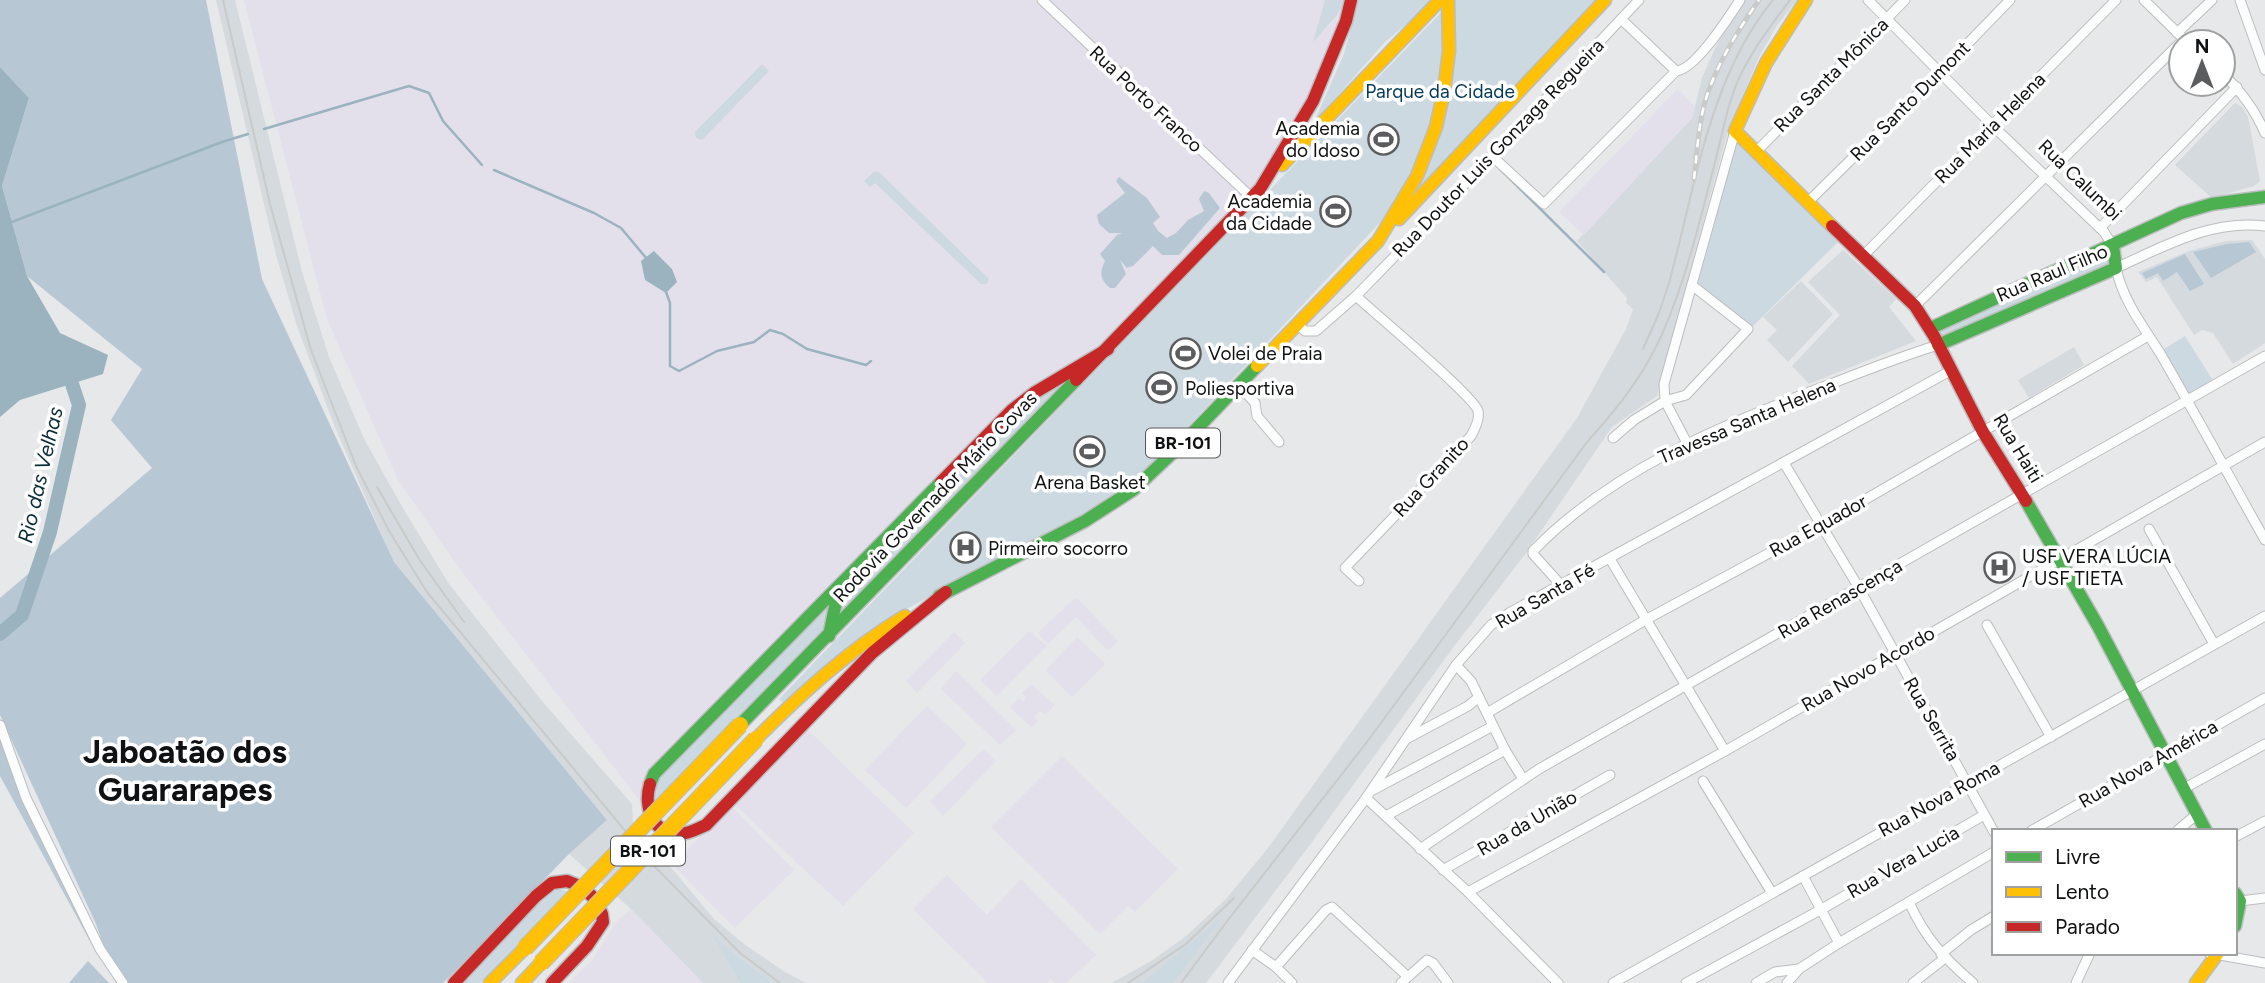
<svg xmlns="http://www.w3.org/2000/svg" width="2265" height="983" font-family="Figtree,sans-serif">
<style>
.built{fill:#d5dade}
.industrial{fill:#e3e0ec}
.green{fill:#cdd9e1}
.forest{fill:#b7c8d4}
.water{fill:#9ab3be}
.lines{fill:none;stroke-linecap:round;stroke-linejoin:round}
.stream{stroke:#9ab3be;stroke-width:2.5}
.river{stroke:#9ab3be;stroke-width:14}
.street-casing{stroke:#bcbdbe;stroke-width:11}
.fast-casing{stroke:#bcbdbe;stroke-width:15}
.slow-casing{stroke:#bcbdbe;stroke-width:15}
.jam-casing{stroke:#bcbdbe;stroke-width:15}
.street{stroke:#fbfcfc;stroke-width:9}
.fast{stroke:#4caf50;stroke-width:12}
.slow{stroke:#ffc107;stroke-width:12}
.jam{stroke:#c62828;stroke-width:12}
.tram{stroke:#c9caca;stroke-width:2}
.rail-casing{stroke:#c9caca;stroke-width:5}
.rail{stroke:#fff;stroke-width:2.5;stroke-dasharray:8;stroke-linecap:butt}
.slow-bridge-casing{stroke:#bcbdbe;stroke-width:18;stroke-linecap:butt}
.slow-bridge{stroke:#ffc107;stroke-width:16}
.labels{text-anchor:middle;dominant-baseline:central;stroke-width:7;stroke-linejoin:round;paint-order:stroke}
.shield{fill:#fff;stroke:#585859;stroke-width:2}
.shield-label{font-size:18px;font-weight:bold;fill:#101112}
.street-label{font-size:19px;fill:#101112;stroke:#fff}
.park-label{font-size:19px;fill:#013957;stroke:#fff}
.poi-label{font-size:19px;fill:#101112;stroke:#fff;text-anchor:start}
.water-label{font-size:21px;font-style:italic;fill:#0b2e3a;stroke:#fff}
.town-label{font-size:33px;font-weight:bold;fill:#101112;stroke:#fff}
</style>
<rect width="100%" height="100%" fill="#e6e8e9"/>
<g class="built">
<polygon points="216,0 235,0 302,272 329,357 364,439 404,510 449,584 542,701 632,804 633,822 714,919 744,944 785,972 806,983 773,983 735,954 713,934 740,983 703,983 631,909 569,854 607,820 394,563 334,425 297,326 276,255"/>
<polygon points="1745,0 1797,0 1776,27 1759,57 1728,130 1657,396 1612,427 1526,553 1452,649 1306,850 1206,983 1174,983 1220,919 1142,983 1112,983 1151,961 1185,937 1226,899 1268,848 1577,418 1626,329 1633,309 1626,303 1627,298 1577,241 1692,118 1702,78 1717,44"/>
<polygon points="2235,103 2242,107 2248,117 2260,181 2254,186 2212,198 2175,165"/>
<polygon points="2252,240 2265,259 2265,343 2233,364 2213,333 2202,330 2194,335 2157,277 2146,282 2138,272 2189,251 2226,241"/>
<polygon points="1843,250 1896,299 1889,307 1916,341 1809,384 1792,366 1840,315 1808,282"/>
<polygon points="1801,281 1833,314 1788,362 1767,340 1777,330 1763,317"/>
<polygon points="2074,347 2084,365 2029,398 2018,380"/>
</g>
<g class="industrial">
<polygon points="244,0 1348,0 1330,65 1275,160 1181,271 648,811 462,572 398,480 327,319"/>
<polygon points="1678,89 1695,107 1692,118 1584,235 1559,212"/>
<polygon points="1076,597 1118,641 1108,651 1076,617 1048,644 1038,633"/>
<polygon points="1029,631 1047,646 997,696 980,680"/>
<polygon points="954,632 965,643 917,693 906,681"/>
<polygon points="1077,637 1105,664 1072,697 1046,670"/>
<polygon points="956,671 1016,730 1000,745 941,689"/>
<polygon points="1031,684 1055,705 1045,715 1040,711 1034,717 1038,721 1032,728 1010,707 1019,698 1023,701 1026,698 1022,693"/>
<polygon points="927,706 967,744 906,808 865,770"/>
<polygon points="807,729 914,833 843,906 734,804"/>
<polygon points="984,749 996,761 943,816 930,801"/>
<polygon points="1062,756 1178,869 1135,912 1128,906 1100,934 991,827"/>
<polygon points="731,806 794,870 735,928 672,864"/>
<polygon points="947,875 987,915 1021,879 1096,955 1066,983 1055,983 1051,979 1047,983 988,983 913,909"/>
<polygon points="631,909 703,983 569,983 592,960 617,921"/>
</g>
<g class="green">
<polygon points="1325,0 1346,0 1337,15 1313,42"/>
<polygon points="1358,0 1431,0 1411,20 1384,43 1314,122 1344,54"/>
<polygon points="1453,0 1599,0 1426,183 1389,213 1180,435 1138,476 1119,491 1087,511 890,618 784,704 779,699"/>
<polygon points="762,64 769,71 702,140 696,138 695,132"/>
<polygon points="1737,141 1841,239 1750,329 1697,287"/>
<polygon points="875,171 879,172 989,279 987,284 981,284 875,183 870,187 864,181"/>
<polygon points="2104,251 2114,257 2112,270 1938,345 1931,328"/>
<polygon points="2185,336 2215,384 2186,400 2159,352"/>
<polygon points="1108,349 652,810 652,784 1012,410"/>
<polygon points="558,889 570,892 481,983 459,983 546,894"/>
<polygon points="1223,916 1174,983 1142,983"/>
<polygon points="711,932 735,954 773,983 740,983"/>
</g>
<g class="forest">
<polygon points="0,0 206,0 262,279 394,562 607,820 569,854 443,983 128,983 108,959 96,924 0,715 0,598 152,468 111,420 142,369 27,276 2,186 29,98 0,67"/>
<path d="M1119,177L1147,198L1160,217L1153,223L1158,231L1167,238L1176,233L1188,220L1204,211L1199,199L1204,191L1209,193L1220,208L1179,255H1162L1153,246L1133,266L1127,268L1120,260L1126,274L1115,288H1110C1100,279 1099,273 1105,261L1100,254L1117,235L1122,233H1109L1099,224L1097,215L1125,193L1116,181Z"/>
<polygon points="2249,242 2256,252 2211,278 2193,252 2227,244"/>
<polygon points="2185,254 2204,284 2190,291 2177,272 2163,281 2158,273 2146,279 2142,273"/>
<polygon points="0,739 18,790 83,920 91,943 0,776"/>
<polygon points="88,961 109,983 69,983"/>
</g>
<g class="water">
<polygon points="0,67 29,98 2,186 27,276 60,333 108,355 103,374 20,400 0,417"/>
<polygon points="654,251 672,269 677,282 666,293 645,280 641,261"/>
</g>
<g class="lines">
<g class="stream">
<polyline points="264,129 409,86 429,93 443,121 482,165"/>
<polyline points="1500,169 1604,272"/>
<polyline points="494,170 594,213 621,228 647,259"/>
<polyline points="9,223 222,142 248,134"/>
<polyline points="666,292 670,303 670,366 679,371 717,351 754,342 770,330 783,334 807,349 866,365 871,361"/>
</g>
<polyline class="river" points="0,634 22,615 50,532 79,405 67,369"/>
<defs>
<g id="street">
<polyline points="1042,0 1251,197"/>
<polyline points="1868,0 1993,126 2104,232 2113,246"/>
<polyline points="2144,0 2186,41"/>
<polyline points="2240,0 2265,70"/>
<polyline points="1621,19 1676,71"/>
<polyline points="2177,33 2212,0"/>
<path d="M2223,74C2241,91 2255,110 2265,133"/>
<polyline points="1757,151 1905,0"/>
<path d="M1492,156L1544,204L1676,71C1695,70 1729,17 1740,0"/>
<polyline points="1809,201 1940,72 2010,0"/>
<path d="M2265,226C2211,219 2163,247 2116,268C2123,301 2143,326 2160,353C2196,415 2230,478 2265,540"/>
<polyline points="2100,228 2237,87"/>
<polyline points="1864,255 2116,0"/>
<path d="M1356,296C1374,313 1474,396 1478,411C1480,419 1475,429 1471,436L1345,568L1359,581"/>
<polyline points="1915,306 2184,39"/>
<polyline points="1297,324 1305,331 1316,331 1356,296 1492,156 1639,0"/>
<polyline points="1239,385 1255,403 1257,416 1279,442"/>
<polyline points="1613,438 1634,420 1665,401 1686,395 1748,329 1693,286"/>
<polyline points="1687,443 1665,401 1664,384 1735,131"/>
<polyline points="1784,463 1859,588 1994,832"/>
<polyline points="2149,529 2214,644"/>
<polyline points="1610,559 1725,751"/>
<path d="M1561,585L1533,554V551C1612,470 1719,426 1823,387C1861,372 1899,357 1938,345"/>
<polyline points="1987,625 2051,737"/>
<polyline points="1456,665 1471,681 1505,750 1523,779"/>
<polyline points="1487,713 1647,619 1821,525 2148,336"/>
<polyline points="0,725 26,798 100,949 123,983"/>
<polyline points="1408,738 1468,706 1479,697"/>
<polyline points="1703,781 1772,893"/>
<polyline points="2185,788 2265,744"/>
<polyline points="1373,790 1493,726"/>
<polyline points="1366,798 1468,892 1558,983"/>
<polyline points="1386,816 1505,750"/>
<polyline points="2031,831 2265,698"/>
<polyline points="2177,831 2197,814"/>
<polyline points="2235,837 2265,821"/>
<polyline points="1420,849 1539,769 2265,356"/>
<polyline points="1443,870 1610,775"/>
<polyline points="1803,876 1839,943"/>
<polyline points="1468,892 1725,751 2265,442"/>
<polyline points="2240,901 2265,898"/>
<path d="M1909,902C1925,938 1943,957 1973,983"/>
<polyline points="1252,950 1276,967 1292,983"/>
<polyline points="2209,953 2265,963"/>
<polyline points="1941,954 1971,930 1994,916"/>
<polyline points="1276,967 1326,910 1332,907 1407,976"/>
<polyline points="1228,983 1366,798 1456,665 1491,625 1509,613 1950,371"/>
<polyline points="1401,983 1427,960 1433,963 1448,983"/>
<polyline points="1613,983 2265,616"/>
<polyline points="1686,983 1822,909 1984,815"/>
<polyline points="1756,983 1775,972 1799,969"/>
<polyline points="1787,983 1799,969 1839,943 1994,852"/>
<polyline points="1913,983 1945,958"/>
<polyline points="2076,983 2090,953"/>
</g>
<g id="fast">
<polyline points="1931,328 2181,213 2212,204 2265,197"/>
<polyline points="1938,345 2116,268 2113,246"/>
<polyline points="2026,501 2098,626 2206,831"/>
<polyline points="939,596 1085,521 1133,490 1183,443 1257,366"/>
<polyline points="829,636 839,587"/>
<polyline points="740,725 1076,380"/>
<polyline points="650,784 654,774 941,482"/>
<polyline points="2235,893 2240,901 2235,926"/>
</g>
<g id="slow">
<polyline points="1806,0 1766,63 1735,131 1832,226"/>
<polyline points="1282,165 1440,0"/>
<polyline points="1399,219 1605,0"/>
<polyline points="1257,366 1378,241 1417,176 1436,127 1444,91 1449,51 1448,0"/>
<path d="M756,739C802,693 849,650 905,616"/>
<polyline points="490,983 525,948"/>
<polyline points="522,983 541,963"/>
<polyline points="2196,983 2218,953"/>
</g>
<g id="jam">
<polyline points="1832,226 1915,306 1934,336 1983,432 2026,501"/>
<polyline points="1076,380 1260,189 1313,101 1346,21 1351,0"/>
<polyline points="941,482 1012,410 1034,393 1108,349"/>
<path d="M650,784C643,806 653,835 679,834C689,834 697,829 706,825L872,653L946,592"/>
<polyline points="454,983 536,896 552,883 567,881 582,887 595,899 602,914 603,922 587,946 552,983"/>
</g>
</defs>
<use href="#street" class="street-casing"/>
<use href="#fast" class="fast-casing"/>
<use href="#slow" class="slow-casing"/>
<use href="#jam" class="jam-casing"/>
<use href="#street" class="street"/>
<use href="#fast" class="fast"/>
<use href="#slow" class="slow"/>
<use href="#jam" class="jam"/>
<g class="tram">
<polyline points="223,0 270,204 311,350 356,466 389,531 427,592 656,868 740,953 780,983"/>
<path d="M1643,349L1659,313L1669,283C1695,189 1709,77 1773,0"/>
<polyline points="377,487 419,559 464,622"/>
<polyline points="1128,983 1186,944 1234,898"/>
<path d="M1181,983L1228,920L1367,742L1587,442C1617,409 1645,374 1663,332C1687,277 1701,216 1716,158C1723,131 1728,102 1740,76C1753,49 1772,24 1790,0"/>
</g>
<defs>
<path id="rail" d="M1694,179C1697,154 1698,127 1705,102C1715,67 1738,30 1759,0"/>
</defs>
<use href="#rail" class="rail-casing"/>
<use href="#rail" class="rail"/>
<defs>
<g id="slow-bridge">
<polyline points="525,948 740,725"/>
<polyline points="541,963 756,739"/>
</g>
</defs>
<use href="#slow-bridge" class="slow-bridge-casing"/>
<use href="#slow-bridge" class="slow-bridge"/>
</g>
<defs>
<symbol id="stadium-ring" viewBox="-11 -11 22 22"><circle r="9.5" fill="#fff" stroke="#5b5c5d" stroke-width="1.5"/><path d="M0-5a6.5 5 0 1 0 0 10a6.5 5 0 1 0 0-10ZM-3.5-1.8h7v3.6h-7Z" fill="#5b5c5d"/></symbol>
<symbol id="hospital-ring" viewBox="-11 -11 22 22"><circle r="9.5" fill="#fff" stroke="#5b5c5d" stroke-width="1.5"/><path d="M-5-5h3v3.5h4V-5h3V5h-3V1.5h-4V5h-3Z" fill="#5b5c5d"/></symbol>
</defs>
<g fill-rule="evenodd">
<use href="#stadium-ring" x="1366" y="122" width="35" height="35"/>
<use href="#stadium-ring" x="1318" y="194" width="35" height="35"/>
<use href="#stadium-ring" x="1168" y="336" width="35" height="35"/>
<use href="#stadium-ring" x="1144" y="370" width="35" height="35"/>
<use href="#stadium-ring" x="1072" y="434" width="35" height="35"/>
<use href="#hospital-ring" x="948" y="530" width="35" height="35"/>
<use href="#hospital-ring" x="1982" y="550" width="35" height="35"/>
</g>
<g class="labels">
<g class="shield">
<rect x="1146" y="428.5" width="74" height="29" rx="5"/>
<rect x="611" y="836.5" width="74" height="29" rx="5"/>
</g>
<g class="shield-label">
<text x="1183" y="443">BR-101</text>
<text x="648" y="851">BR-101</text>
</g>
<g class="street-label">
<text transform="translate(1831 75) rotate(-45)">Rua Santa Mônica</text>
<text transform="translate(1146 99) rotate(43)">Rua Porto Franco</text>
<text transform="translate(1910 101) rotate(-45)">Rua Santo Dumont</text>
<text transform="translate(1990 128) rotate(-45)">Rua Maria Helena</text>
<text transform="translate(1498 148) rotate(-46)">Rua Doutor Luis Gonzaga Regueira</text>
<text transform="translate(2080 180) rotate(44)">Rua Calumbi</text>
<text transform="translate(2052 273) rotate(-23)">Rua Raul Filho</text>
<text transform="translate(1747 421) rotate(-23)">Travessa Santa Helena</text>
<text transform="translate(2018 448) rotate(59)">Rua Haiti</text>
<text transform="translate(1431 477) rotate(-47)">Rua Granito</text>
<text transform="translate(935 497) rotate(-46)">Rodovia Governador Mário Covas</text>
<text transform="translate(1818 526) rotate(-29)">Rua Equador</text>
<text transform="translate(1545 596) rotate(-30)">Rua Santa Fé</text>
<text transform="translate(1840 599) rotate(-30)">Rua Renascença</text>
<text transform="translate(1868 669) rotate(-30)">Rua Novo Acordo</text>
<text transform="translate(1932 719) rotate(60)">Rua Serrita</text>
<text transform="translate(2148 764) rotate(-30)">Rua Nova América</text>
<text transform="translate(1939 799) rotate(-29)">Rua Nova Roma</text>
<text transform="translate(1527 823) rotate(-30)">Rua da União</text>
<text transform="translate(1903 862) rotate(-30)">Rua Vera Lucia</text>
</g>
<g class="park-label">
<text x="1440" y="91">Parque da Cidade</text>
</g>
<g class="poi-label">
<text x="1360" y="128" text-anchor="end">Academia<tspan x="1360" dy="22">do Idoso</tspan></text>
<text x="1312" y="201" text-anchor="end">Academia<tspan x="1312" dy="22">da Cidade</tspan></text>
<text x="1208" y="353">Volei de Praia</text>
<text x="1185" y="388">Poliesportiva</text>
<text x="1090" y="482" text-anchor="middle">Arena Basket</text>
<text x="988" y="548">Pirmeiro socorro</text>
<text x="2022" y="556">USF VERA LÚCIA<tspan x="2022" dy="22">/ USF TIETA</tspan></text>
</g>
<g class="water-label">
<text transform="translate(40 475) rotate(-77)">Rio das Velhas</text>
</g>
<g class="town-label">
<text x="185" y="751">Jaboatão dos<tspan x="185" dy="38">Guararapes</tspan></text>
</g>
</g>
<rect x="1992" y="829" width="245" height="126" fill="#ffffff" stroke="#9fa0a0" stroke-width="2"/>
<rect x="2006" y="852" width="35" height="10" fill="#4caf50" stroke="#9fa0a0" stroke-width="2"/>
<text x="2055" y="864" font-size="21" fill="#101112">Livre</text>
<rect x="2006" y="887" width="35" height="10" fill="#ffc107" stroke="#9fa0a0" stroke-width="2"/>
<text x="2055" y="899" font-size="21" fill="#101112">Lento</text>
<rect x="2006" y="922" width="35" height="10" fill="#c62828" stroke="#9fa0a0" stroke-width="2"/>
<text x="2055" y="934" font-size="21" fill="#101112">Parado</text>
<g transform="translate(2202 63)"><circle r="33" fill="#ffffff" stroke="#9fa0a0" stroke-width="2"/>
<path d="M0-5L12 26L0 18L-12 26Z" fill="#5b5c5d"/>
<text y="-10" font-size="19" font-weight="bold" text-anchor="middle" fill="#101112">N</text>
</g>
</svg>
